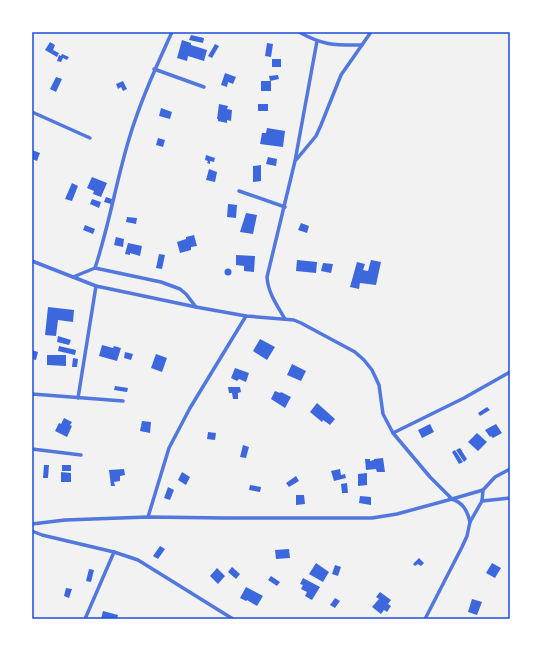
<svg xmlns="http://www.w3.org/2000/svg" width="542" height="651" font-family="Manrope,sans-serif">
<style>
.building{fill:#3d67dc}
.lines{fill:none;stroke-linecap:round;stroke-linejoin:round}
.minor{stroke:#5277de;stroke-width:3.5}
.neatline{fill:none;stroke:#1d4ed8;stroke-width:1.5}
</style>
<rect width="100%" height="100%" fill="#f2f2f2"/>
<g class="building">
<polygon points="191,35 204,38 203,43 189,40"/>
<polygon points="182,40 191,43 191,45 207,50 204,61 188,56 187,61 177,58"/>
<polygon points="50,42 55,45 53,50 59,53 57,57 45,50"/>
<polygon points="267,43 273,44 271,57 265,56"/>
<polygon points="215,44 219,46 212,58 208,56"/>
<polygon points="62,54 69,57 67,60 63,58 61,62 57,61 59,55 61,56"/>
<rect x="272" y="59" width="9" height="8"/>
<polygon points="225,73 236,77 233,84 228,82 227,87 221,85"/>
<polygon points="278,75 279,79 270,81 269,76"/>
<polygon points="56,77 62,79 56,92 50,89"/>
<polygon points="123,81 127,89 123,91 121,87 118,89 116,84"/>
<rect x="261" y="81" width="10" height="10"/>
<polygon points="219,104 228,106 227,109 232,110 231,121 227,120 227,123 218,121 218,119 217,119"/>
<rect x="258" y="104" width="10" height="7"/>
<polygon points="161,108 172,112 170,119 159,116"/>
<polygon points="267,128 285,131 283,147 260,144 262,133 266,133"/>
<polygon points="158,138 165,140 163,147 156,145"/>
<polygon points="32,150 40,153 37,161 32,159"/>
<polygon points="206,155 215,158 214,162 210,161 210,164 207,163 208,161 205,160"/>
<polygon points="268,157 277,159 276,166 266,164"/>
<polygon points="261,165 261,181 253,182 253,166"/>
<polygon points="209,169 217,172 215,182 206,180"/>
<polygon points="92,177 107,183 101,197 93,194 94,191 87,188"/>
<polygon points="72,183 78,186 72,201 65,199"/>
<polygon points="106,197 112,199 111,204 104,202"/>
<polygon points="92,199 101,202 99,208 90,204"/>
<polygon points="228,204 237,205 236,218 227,217"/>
<polygon points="246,213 257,215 253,234 240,232"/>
<polygon points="127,217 137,218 136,224 126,222"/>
<polygon points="301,223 309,226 307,233 298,230"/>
<polygon points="85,225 95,229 93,234 83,230"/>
<polygon points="194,235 197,246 191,247 191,250 180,253 177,242 186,239 186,237"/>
<polygon points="116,237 124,239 123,247 114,245"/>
<polygon points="128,243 142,246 140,256 130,253 130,255 125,254"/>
<polygon points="159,254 165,255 162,269 156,268"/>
<polygon points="236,255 255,256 254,272 244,271 244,266 236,265"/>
<polygon points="297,260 317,262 316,273 296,271"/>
<polygon points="371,260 381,262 376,285 360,283 359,289 350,287 357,262 365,264 363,270 368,271"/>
<polygon points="323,263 333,264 331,273 321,271"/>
<circle cx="228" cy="272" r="3.5"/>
<polygon points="48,307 74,310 73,322 58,320 56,336 45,335"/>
<polygon points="58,336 71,340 69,345 57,342"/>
<polygon points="260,339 275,347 267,360 253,351"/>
<polygon points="102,345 113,348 114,346 121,348 117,361 99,356"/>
<polygon points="59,346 76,350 75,355 58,351"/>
<polygon points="32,350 38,352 36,360 32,359"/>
<polygon points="125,352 133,354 131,360 124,358"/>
<polygon points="156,354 167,358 162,372 151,368"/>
<polygon points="47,355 66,355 66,366 47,365"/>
<polygon points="73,358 78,359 77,367 72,367"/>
<polygon points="292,364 306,371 301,381 287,375"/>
<polygon points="235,368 249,373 246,382 239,379 237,381 231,378"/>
<polygon points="115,386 128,388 127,392 114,390"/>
<polygon points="228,387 240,387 241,392 238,393 238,399 233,399 232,393 229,393"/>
<polygon points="275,391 280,393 281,392 291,397 285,408 271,399"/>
<polygon points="317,403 335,419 330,425 323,420 322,422 310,412"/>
<polygon points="487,407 490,410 480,416 478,413"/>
<polygon points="64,418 72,422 70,425 72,426 67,437 55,431 59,423 61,424"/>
<polygon points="142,421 151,422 150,433 140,431"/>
<polygon points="430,424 434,432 422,438 418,430"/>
<polygon points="496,424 502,433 493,438 491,436 490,437 485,430"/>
<polygon points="208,432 216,433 215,440 207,439"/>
<polygon points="477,433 487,442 478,451 468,442"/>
<polygon points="243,445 249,447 246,458 240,457"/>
<polygon points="460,448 467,459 464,462 456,450"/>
<polygon points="455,450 463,462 459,464 452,452"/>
<polygon points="383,458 385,472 377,472 376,469 366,470 365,459 370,459 370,461 374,460 374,459"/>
<polygon points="44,465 49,465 48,478 43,478"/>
<rect x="62" y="465" width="9" height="6"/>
<polygon points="124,469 125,475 120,476 120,481 114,482 115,486 111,486 109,470"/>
<polygon points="340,469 341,475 345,474 346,478 334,481 331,471"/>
<polygon points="61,472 71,473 71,482 61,482"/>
<polygon points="182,472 190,477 186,485 178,480"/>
<polygon points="367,473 367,485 358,486 358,474"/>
<polygon points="296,476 299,481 289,487 286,483"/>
<polygon points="347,483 348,493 342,493 341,484"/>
<polygon points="250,485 261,487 260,492 249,490"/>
<polygon points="168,487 174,490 170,500 164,498"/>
<polygon points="296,495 304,495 305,504 296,505"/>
<polygon points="360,496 371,497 371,505 359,503"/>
<polygon points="160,546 165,549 158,559 153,556"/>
<polygon points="289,549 290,558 276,559 275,550"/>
<polygon points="419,558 424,563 421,566 418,564 415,566 413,564"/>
<polygon points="316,563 329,572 323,582 309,574"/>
<polygon points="492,563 501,568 495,578 486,573"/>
<polygon points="335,565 341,567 338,576 332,574"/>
<polygon points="232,567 240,574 236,579 228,572"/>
<polygon points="217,568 225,576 218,584 210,576"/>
<polygon points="89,569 94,570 91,582 86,581"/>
<polygon points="271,576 280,582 277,586 268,580"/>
<polygon points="303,578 320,587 312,600 305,596 307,592 301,589 303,585 300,584"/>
<polygon points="246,587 263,596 257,606 247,600 246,601 240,598"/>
<polygon points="66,588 72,589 69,598 64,596"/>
<polygon points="380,592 391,600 388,604 391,606 387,612 384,610 381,614 372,607 379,599 376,597"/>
<polygon points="335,598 340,601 335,608 330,605"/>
<polygon points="472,599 482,602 477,615 468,612"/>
<polygon points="103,611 118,615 117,619 101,619"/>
</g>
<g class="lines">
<g class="minor">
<path d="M299,32C324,46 335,45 362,45"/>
<polyline points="154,69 204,87"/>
<polyline points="32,112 90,138"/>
<polyline points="296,160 316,136 321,125 341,75 371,32"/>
<polyline points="239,191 285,207"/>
<polyline points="32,261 96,286 196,307 246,316 294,320 301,323 355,352 364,360 372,370 379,385 383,414 393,433 430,477 452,499 483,490 495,477 510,469"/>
<path d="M95,268C109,226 116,182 129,139C140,102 156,67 172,32"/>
<polyline points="73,277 95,268 161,282 180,289 186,294 196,307"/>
<path d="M285,319C277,305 268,293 267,277L295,161L317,41"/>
<polyline points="32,394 123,401"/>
<polyline points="78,398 96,286"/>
<polyline points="393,433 464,398 510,372"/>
<polyline points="32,449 81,455"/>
<polyline points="482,501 510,498"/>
<polyline points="148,517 169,448 190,408 246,316"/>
<path d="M32,524L65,520L148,517L225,518H372L397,514L452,499C463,503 467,510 470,522"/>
<polyline points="32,531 42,535 114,552 85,619"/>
<polyline points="114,552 138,560 233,619"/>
<polyline points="425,619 462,547 467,536 470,522 482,501 483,490"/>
</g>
</g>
<rect width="542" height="651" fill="none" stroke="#ffffff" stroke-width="66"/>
<rect x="33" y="33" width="476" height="585" class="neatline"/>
</svg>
